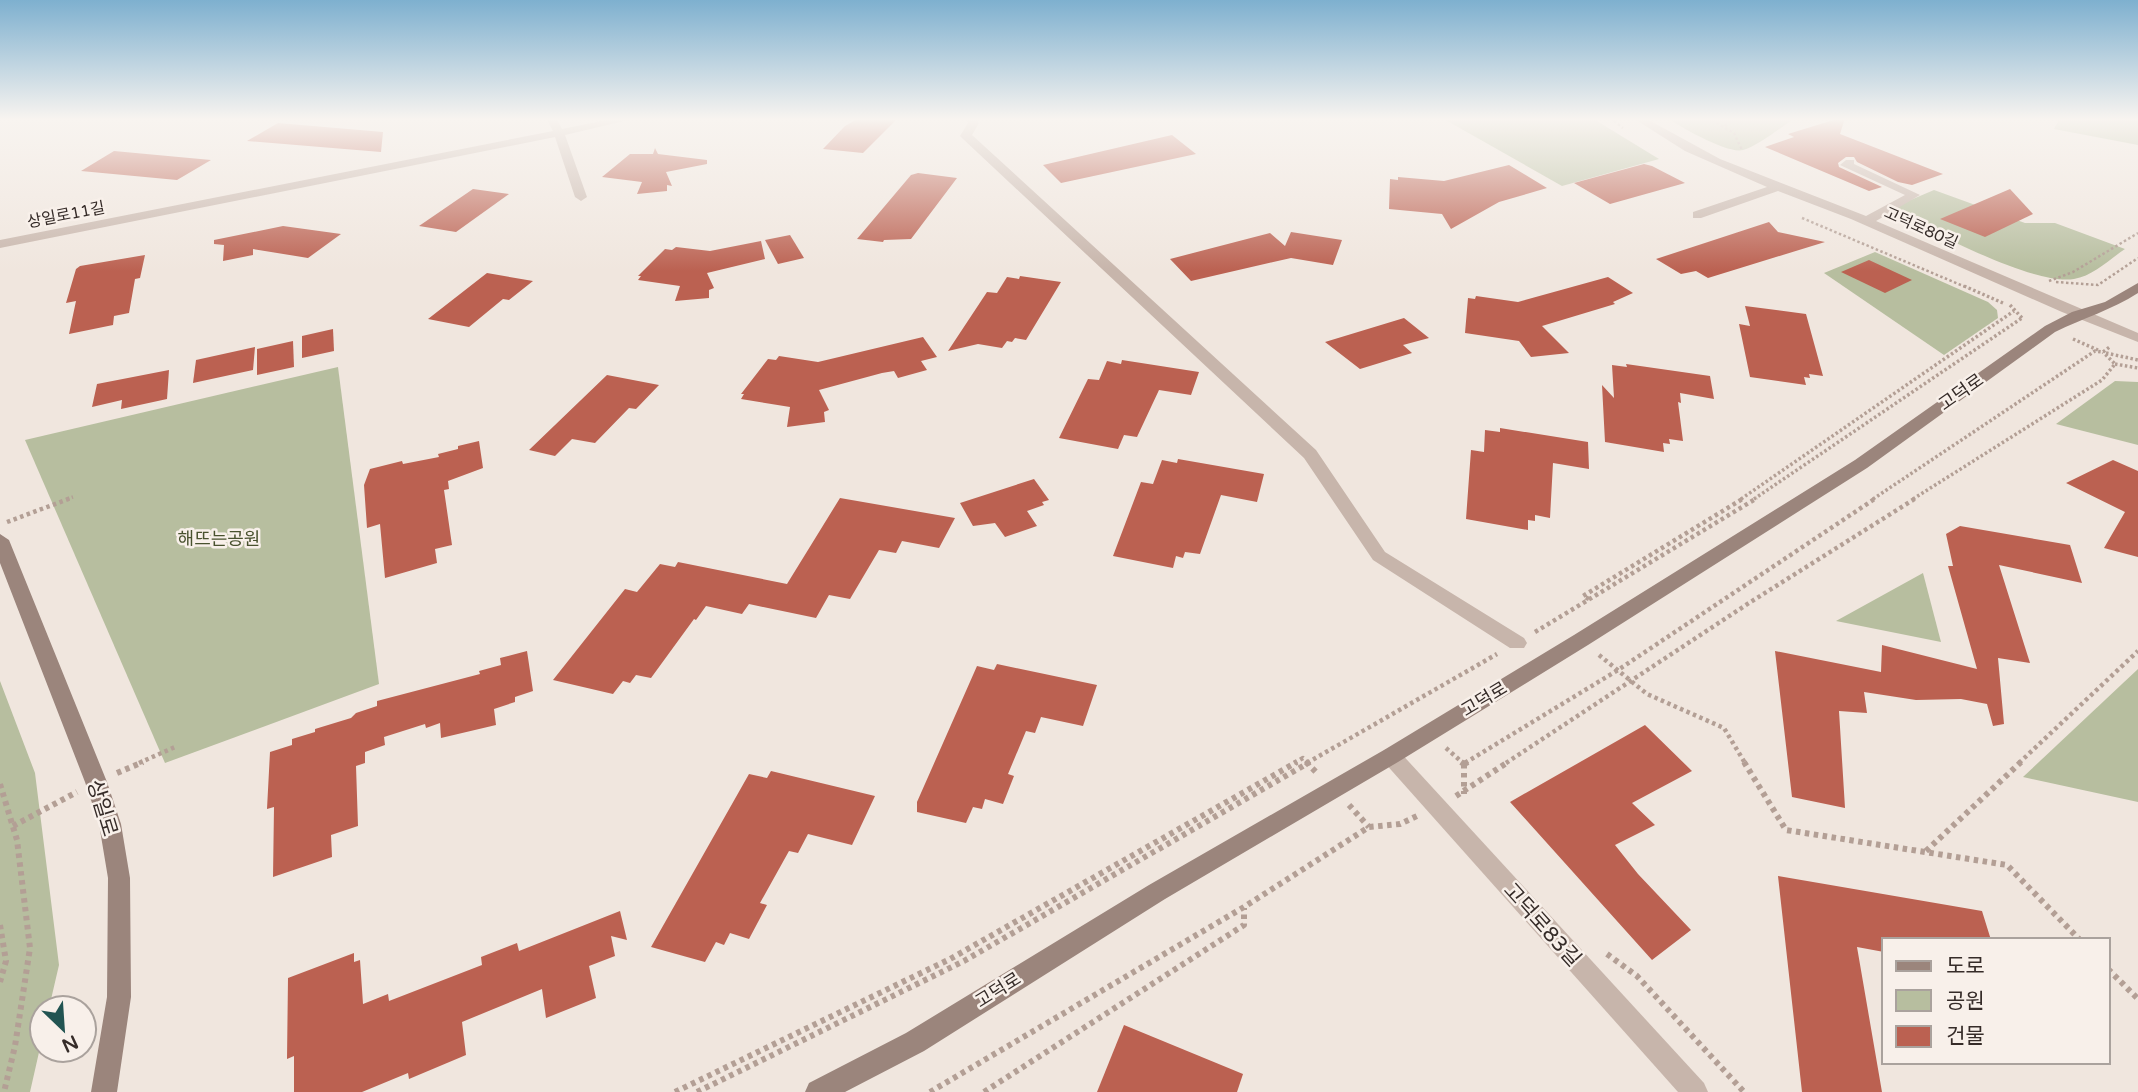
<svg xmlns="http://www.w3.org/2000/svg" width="2138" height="1092" font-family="'Varela Round','Noto Sans KR',sans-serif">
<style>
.green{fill:#b7be9f}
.building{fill:#bb6151}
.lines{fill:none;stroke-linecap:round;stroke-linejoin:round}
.path-far3{stroke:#b39f95;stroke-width:2.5;stroke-dasharray:2.5 2.5;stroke-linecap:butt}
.path-far2{stroke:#b39f95;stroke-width:3.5;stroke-dasharray:2.5 2.5;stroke-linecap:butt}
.path-far1{stroke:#b39f95;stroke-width:4.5;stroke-dasharray:3.5 3.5;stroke-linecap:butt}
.path{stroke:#b39f95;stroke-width:6;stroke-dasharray:4.5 4.5;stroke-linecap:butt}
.street{fill:#c7b5ab;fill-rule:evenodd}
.secondary{fill:#9b857c;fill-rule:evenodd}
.labels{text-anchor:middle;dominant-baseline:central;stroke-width:5;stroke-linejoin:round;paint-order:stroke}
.far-street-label{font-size:16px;fill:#362c29;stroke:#f8f0ea}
.street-label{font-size:18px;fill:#362c29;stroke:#f8f0ea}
.park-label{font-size:18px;fill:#49522f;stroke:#f8f0ea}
.near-street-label{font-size:21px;fill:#362c29;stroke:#f8f0ea}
</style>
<rect width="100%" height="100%" fill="#f0e6de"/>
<g class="green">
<polygon points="1442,118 1592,118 1659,159 1562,186"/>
<path d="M1667,118H1796C1782,126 1758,146 1743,150C1727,154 1681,127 1667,118Z"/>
<polygon points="2060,118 2138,118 2138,145 2054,129"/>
<path d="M1934,190L2025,223H2055L2125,249C2110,259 2093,276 2074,279C2032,286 1928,228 1887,210Z"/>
<polygon points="1875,252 1988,302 1997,310 1998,318 1944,355 1824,273"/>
<polygon points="338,367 379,684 165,763 25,440"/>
<polygon points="2115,381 2138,382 2138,445 2056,424"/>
<polygon points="1923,573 1941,642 1836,621"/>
<polygon points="2138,669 2138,802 2023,777"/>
<polygon points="0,681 35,773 59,965 49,1008 42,1008 42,1039 30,1092 0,1092"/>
</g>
<g class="building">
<polygon points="859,118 898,118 863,153 823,149 845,126"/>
<polygon points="1840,118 1845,118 1840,134 1943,174 1912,185 1898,182 1857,162 1854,157 1846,157 1838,163 1839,167 1882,187 1869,191 1765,147 1794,137 1788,134"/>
<polygon points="278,123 383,132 381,152 247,141"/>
<polygon points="1172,135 1196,154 1061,183 1043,165"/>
<polygon points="655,148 658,154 707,160 707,164 666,172 672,186 667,185 667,191 637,194 642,182 602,177 630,154 653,154"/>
<polygon points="114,151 211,160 177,180 81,171"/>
<polygon points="1644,164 1652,166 1685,183 1610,204 1574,183"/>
<polygon points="1509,165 1547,188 1499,202 1451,229 1442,214 1389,209 1390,179 1398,180 1398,177 1444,181"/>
<polygon points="918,173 957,178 911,239 884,240 883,242 857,239 911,175"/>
<polygon points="473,189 509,194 456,232 419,226"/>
<polygon points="2010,189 2033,214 1985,237 1940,219"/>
<polygon points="1769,222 1778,232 1825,242 1708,278 1696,271 1681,274 1656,259"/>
<polygon points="283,226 341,234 308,258 253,249 253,255 223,261 224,245 214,244 214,240"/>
<polygon points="1291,232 1342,240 1333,265 1291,258 1191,281 1170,259 1270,233 1285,246"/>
<polygon points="790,235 804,258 778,264 765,240"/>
<polygon points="761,241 765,259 707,273 714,288 709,290 709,298 675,301 680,286 638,280 641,276 638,276 665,249 672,250 676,247 710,251"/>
<polygon points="145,255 140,278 135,279 129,313 114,316 113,325 69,334 76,301 66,303 76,269 80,266"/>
<polygon points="1869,260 1912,280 1885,293 1841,272"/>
<polygon points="487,273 533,281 509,300 503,299 469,327 428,319"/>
<polygon points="1020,276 1061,282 1026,340 1015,338 1012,342 1007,341 1002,348 978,344 948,351 987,292 997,293 1007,277 1019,279"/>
<polygon points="1608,277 1633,293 1613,302 1615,304 1542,326 1569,353 1531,357 1519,341 1465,333 1468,298 1475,299 1476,296 1518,302"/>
<polygon points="1745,306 1806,314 1823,376 1809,374 1810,378 1804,377 1806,385 1750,377 1739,324 1750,326"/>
<polygon points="1404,318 1429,338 1403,345 1412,353 1360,369 1325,342"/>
<polygon points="333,329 334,351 302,358 302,336"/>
<polygon points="923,337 937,357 921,361 927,370 898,378 894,371 882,373 819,390 829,410 824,412 825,422 787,427 790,407 741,399 744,394 741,394 768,359 776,360 779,356 818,362"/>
<polygon points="293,341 294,367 257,375 257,349"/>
<polygon points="255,347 253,370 193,383 196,360"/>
<polygon points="1122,360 1199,372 1191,395 1159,390 1137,437 1124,435 1118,449 1059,438 1088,379 1099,380 1107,361 1121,364"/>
<polygon points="1626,364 1710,376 1714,399 1680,393 1681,403 1678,402 1683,441 1669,439 1670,444 1663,443 1664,452 1605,442 1602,385 1614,398 1612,365 1627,367"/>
<polygon points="169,370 167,399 121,409 122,400 92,407 97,384"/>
<polygon points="607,375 659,385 636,409 629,408 595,443 572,439 555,456 529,450"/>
<polygon points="1500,428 1588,442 1589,469 1553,463 1550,518 1535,515 1535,521 1528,520 1528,530 1466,519 1471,450 1484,452 1485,430 1500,432"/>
<polygon points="479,441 483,468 448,481 449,489 444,490 452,545 435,549 437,563 385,578 380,524 367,528 364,485 370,469 402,461 403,464 439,457 438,454 458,449 458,446"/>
<polygon points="1178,459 1264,474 1257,502 1221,495 1200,554 1185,552 1183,558 1176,556 1173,568 1113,556 1141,482 1153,484 1162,460 1177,463"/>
<polygon points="2113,460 2138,471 2138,557 2104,548 2125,512 2066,483"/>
<polygon points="1034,479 1049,500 1042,502 1044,505 1027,511 1037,526 1005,537 995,523 973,526 960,503"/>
<polygon points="840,498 955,518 939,548 902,541 896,553 879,550 850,599 829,595 816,618 749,604 742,614 706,606 696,620 694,619 651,678 636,675 630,683 623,681 613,694 553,680 625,589 637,592 660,564 675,567 678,562 787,584"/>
<polygon points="1960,526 2070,545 2082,583 1999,565 2030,663 1998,658 2004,724 1993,726 1987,704 1961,699 1916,700 1864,692 1867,713 1839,711 1845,808 1792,797 1775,651 1881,672 1882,645 1977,669 1948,566 1953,566 1946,534"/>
<polygon points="527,651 533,691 515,697 515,702 494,709 496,725 441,738 440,723 426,728 425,724 384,737 385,745 365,752 365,763 356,766 358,826 331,835 332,857 273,877 274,807 267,809 270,752 292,745 292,739 315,732 315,729 351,718 356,713 377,706 377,701 480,674 479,671 501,665 500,658"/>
<polygon points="997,664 1097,685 1083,726 1041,717 1035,733 1026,731 1008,774 1014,776 1003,804 985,799 982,809 973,807 966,823 917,812 917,802 977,666 994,670"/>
<polygon points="1645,725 1692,771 1632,803 1655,825 1615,845 1638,874 1691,930 1652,960 1510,802"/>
<polygon points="771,771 875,796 852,845 808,834 798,853 789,851 760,903 767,905 749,939 730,933 724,945 716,942 705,962 651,947 749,774 767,778"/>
<polygon points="1778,876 1982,911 1991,940 1884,940 1884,952 1857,947 1882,1092 1802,1092"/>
<polygon points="620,911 627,940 611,936 615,956 589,966 596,998 546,1018 542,989 462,1022 466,1055 409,1079 408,1073 362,1092 294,1092 294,1056 287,1059 288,978 354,953 354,962 360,960 363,1004 388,994 389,1001 482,965 481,957 517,943 519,951"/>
<polygon points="1124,1025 1243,1074 1237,1092 1097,1092"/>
</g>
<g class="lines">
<g class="path-far3">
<polyline points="1610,118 1623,128"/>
<polyline points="1708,118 1734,133 1742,150"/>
<polyline points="1725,126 1735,118"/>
<polyline points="1802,218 1968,288"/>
<polyline points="2049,281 2073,272 2138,233"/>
<polyline points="2056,282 2098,285 2138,258"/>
</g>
<g class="path-far2">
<polyline points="1964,286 2003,303"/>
<polyline points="2010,305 2023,319"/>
<polyline points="2073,339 2098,350"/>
<polyline points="2106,353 2138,360"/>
<polyline points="2115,364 2138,368"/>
<polyline points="67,499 73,497"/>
<polyline points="1741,499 2014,311"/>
<polyline points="1754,499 2022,318"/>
<polyline points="1873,499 2095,351 2103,352 2111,346"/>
<polyline points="1913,499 2102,380 2115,364 2103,352"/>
</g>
<g class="path-far1">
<polyline points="7,522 71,498"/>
<polyline points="1589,599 1583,596 1744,498"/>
<polyline points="1535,632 1757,498"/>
<polyline points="1599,655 1647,694 1724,728 1745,763"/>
<polyline points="1446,748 1463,763"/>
<polyline points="139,763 175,747"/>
<polyline points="1294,763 1303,758 1308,763"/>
<polyline points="1307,763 1497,654"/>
<polyline points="1465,763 1618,670 1876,498"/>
<polyline points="1506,763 1749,603 1916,498"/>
<polyline points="2019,763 2138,651"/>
</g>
<g class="path">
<polyline points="1306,762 1318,774"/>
<polyline points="1461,762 1464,764"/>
<polyline points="1744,762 1786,830 2007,865 2080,940"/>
<polyline points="1464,764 1468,762"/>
<polyline points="1464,764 1464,794"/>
<polyline points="117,773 143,762"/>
<polyline points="0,784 17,840 30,948 15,1046 4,1092"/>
<polyline points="1456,796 1508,762"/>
<polyline points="1349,805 1369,827"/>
<polyline points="13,826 77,792"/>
<polyline points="1926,851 2021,762"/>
<polyline points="0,925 6,961 0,982"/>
<polyline points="1607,954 1637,976 1744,1092"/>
<polyline points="2108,969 2138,999"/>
<polyline points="675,1092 950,959 1297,762"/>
<polyline points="697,1092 964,961 1310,762"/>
<polyline points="930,1092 1244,907 1369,827 1400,824 1417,816"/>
<polyline points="984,1092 1244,925 1244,908"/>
</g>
<g class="street">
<polygon points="546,118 556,118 562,129 616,118 637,118 565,135 587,197 581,201 575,197 555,137 0,248 0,240 553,131"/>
<polygon points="964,118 975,118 979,123 972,135 1316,450 1385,552 1524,638 1527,643 1524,648 1510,648 1373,560 1304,458 962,138 960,136 968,123"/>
<polygon points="1633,118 1645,118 1720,159 1866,216 1905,195 1840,165 1846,160 1854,160 1854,164 1920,195 1876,221 2138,333 2138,342 2062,312 1851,219 1778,191 1701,218 1693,218 1693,212 1767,187 1685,151"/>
<polygon points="1391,748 1398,750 1704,1083 1708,1092 1678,1092 1384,762 1381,756 1384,750"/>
</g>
<g class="secondary">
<path d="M2138,283V293C2112,310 2083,318 2055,332L1867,468L1588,645L1398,762L1165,899L924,1051L845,1092H805L809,1083L906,1033L1149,885L1384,750L1574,635L1855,460L2045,326L2072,312L2105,302Z"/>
<polygon points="0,534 9,540 107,782 121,824 130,878 131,997 117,1092 91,1092 107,997 108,878 99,824 85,782 0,563"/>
</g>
</g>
<linearGradient id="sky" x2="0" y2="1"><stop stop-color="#7eb0cf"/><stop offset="0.44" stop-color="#f8f4f0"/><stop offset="1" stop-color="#f8f4f0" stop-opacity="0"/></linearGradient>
<rect width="2138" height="271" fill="url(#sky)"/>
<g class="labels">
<g class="far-street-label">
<text transform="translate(66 215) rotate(-11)">상일로11길</text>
<text transform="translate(1921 228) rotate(24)">고덕로80길</text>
</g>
<g class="street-label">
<text transform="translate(1961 392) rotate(-35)">고덕로</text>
<text transform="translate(1484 699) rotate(-31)">고덕로</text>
<text transform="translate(998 990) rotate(-32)">고덕로</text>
</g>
<g class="park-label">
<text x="219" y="539">해뜨는공원</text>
</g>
<g class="near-street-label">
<text transform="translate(102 808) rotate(73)">상일로</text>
<text transform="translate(1542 925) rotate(48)">고덕로83길</text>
</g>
</g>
<rect x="1882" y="938" width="228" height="126" fill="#f8f0ea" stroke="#aaa29d" stroke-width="2"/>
<rect x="1896" y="961" width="35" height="10" fill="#9b857c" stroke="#aaa29d" stroke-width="2"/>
<text x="1946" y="973" font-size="21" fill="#362c29">도로</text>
<rect x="1896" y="990" width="35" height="21" fill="#b7be9f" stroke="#aaa29d" stroke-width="2"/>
<text x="1946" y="1008" font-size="21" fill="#362c29">공원</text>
<rect x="1896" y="1026" width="35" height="21" fill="#bb6151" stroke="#aaa29d" stroke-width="2"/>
<text x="1946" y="1043" font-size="21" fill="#362c29">건물</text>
<g transform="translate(63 1029) rotate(155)"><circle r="33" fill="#f8f0ea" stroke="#aaa29d" stroke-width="2"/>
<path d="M0-5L12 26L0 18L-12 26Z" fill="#225452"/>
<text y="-10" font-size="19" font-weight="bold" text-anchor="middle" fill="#362c29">N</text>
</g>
</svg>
